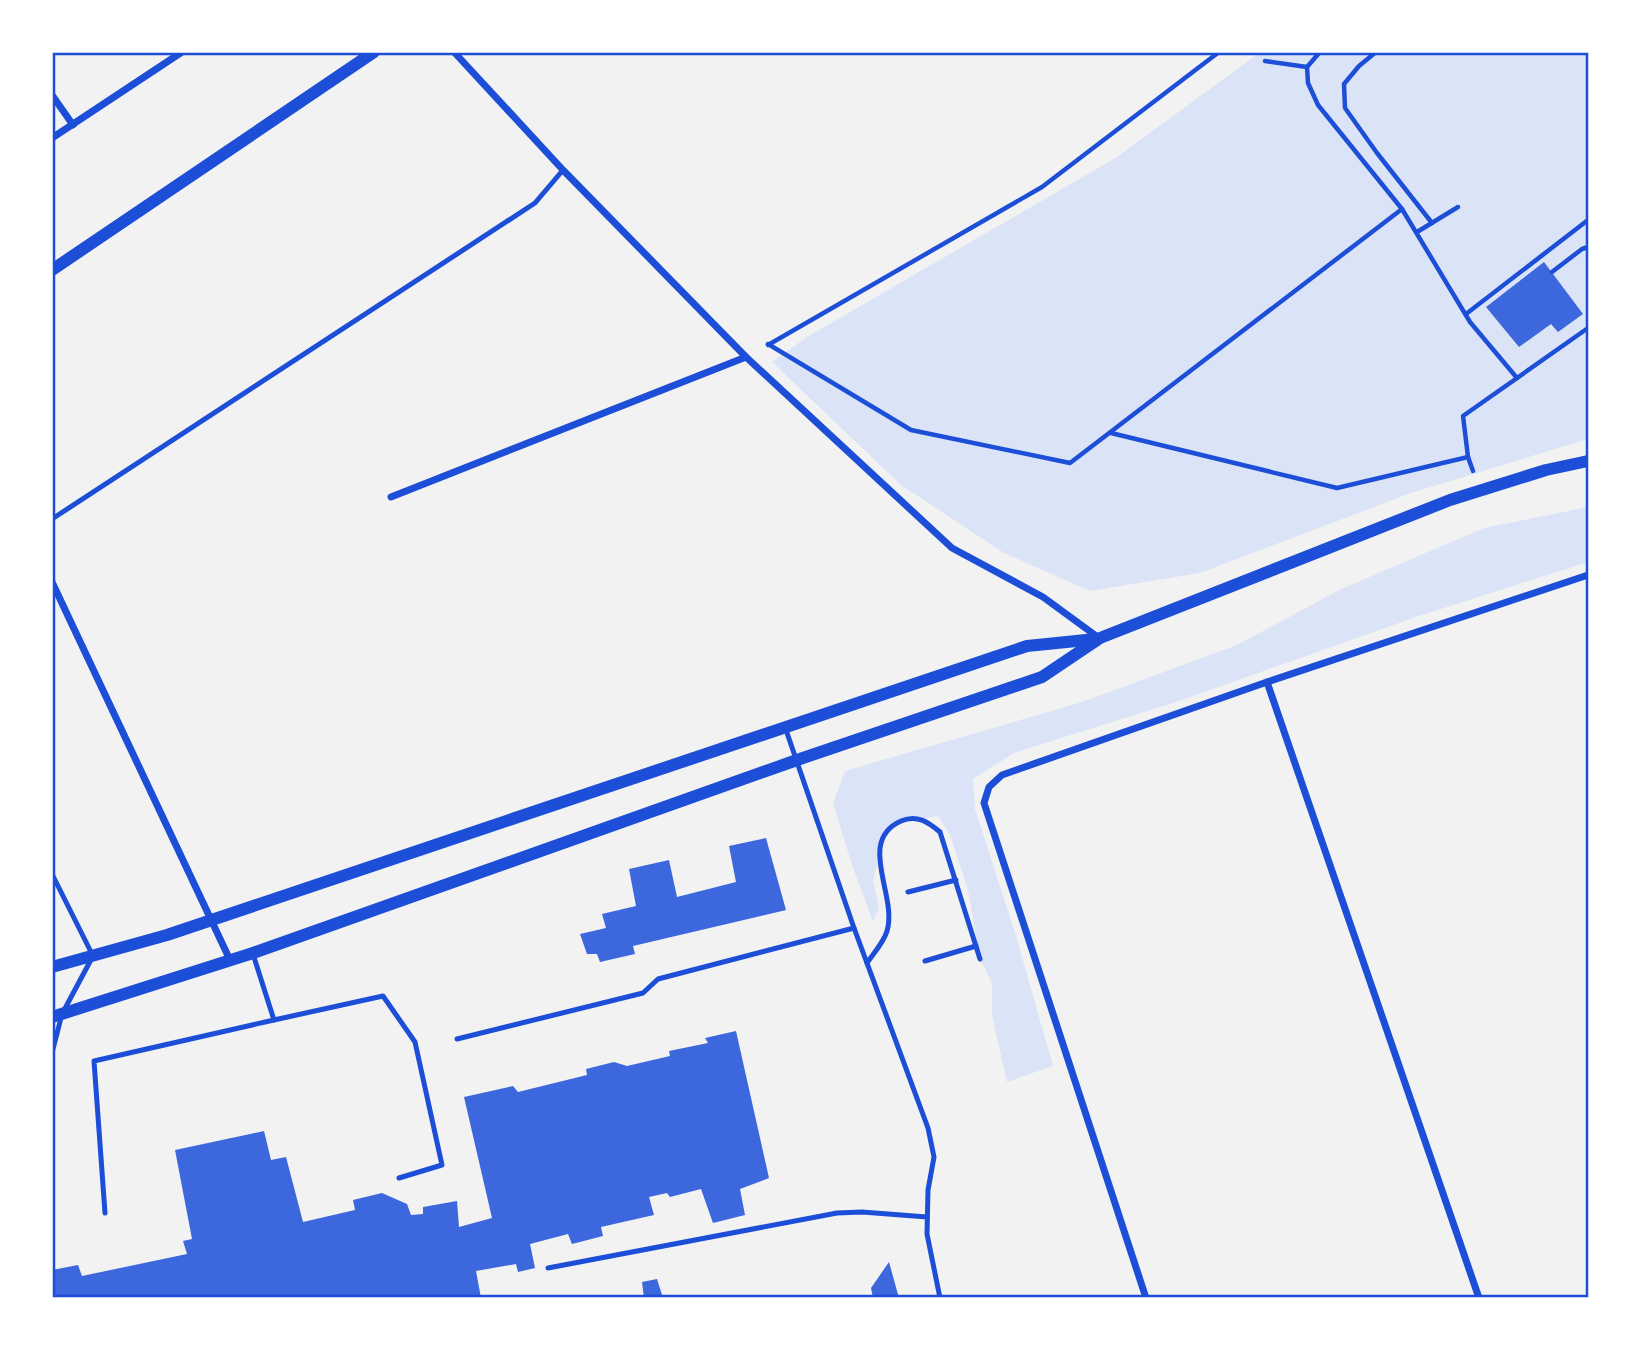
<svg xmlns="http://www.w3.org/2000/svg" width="1641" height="1350" font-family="'DejaVu Sans',sans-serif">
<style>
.green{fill:#dbe4f7}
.building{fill:#3d67dc}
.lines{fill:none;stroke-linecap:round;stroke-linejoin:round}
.path{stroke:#1d4ed8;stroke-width:4.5}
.service{stroke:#1d4ed8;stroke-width:5}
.minor{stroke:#1d4ed8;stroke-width:7}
.tertiary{stroke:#1d4ed8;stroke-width:12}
.neatline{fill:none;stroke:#1d4ed8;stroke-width:2.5}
</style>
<rect width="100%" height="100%" fill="#f2f2f2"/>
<g class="green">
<polygon points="1259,53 1588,53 1588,439 1411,493 1200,573 1090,591 1004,553 901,485 772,362 807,337 1117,157"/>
<polygon points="1588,507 1588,562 1419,616 1179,701 1014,753 973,779 975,809 1017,939 1053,1066 1007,1082 992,1015 992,983 980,959 968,890 950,835 938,816 896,823 883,838 873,881 879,908 873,922 852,865 833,803 845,771 1082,702 1237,645 1341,589 1484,528"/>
</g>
<g class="building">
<polygon points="1544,262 1583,314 1558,332 1551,324 1519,347 1486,307"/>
<polygon points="766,838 786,910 633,946 635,954 600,962 597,954 587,954 580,934 606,928 602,914 636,906 629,869 669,860 677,897 736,882 729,846"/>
<polygon points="736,1031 769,1178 740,1189 745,1215 713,1223 701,1189 670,1197 667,1193 649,1197 654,1215 601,1227 603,1236 572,1244 568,1234 530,1244 535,1268 518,1272 516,1264 476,1271 481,1298 56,1298 52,1285 52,1270 78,1265 82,1276 187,1254 183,1241 192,1239 175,1150 264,1131 271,1160 286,1157 303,1222 355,1210 353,1200 382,1193 407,1204 411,1215 423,1214 423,1207 457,1201 459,1227 492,1218 464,1097 513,1086 518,1092 587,1075 586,1069 614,1062 627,1066 670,1056 669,1051 708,1043 705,1038"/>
<polygon points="889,1262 899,1298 873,1298 871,1288"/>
<polygon points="657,1279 663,1298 644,1298 642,1282"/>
</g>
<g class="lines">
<g class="path">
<polyline points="1320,52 1307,67 1308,83 1318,105 1402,209 1470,322 1517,378"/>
<polyline points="1376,52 1359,66 1344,84 1345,108 1377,153 1432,223"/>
<polyline points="1265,61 1307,67"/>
<polyline points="1417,232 1458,207"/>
<polyline points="1552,272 1582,249 1588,247"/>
<polyline points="1466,314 1588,220"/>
<polyline points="768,344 911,430 1070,463 1402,209"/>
<polyline points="768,345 1042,187 1219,52"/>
<polyline points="1111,433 1337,488 1468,457"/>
<polyline points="1473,471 1468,457 1463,416 1588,328"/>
</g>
<g class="service">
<polyline points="52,519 535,203 563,170"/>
<polyline points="785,727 854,928 928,1128 934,1157 928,1190 927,1234 940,1298"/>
<polyline points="52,874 93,956 62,1014 52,1053"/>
<polyline points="908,892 956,880"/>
<polyline points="925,961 976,946"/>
<path d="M867,963C873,954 884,942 887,931C898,896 856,841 901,821C917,814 928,822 940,832L980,959"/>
<polyline points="274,1020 383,996 415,1042 442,1165 399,1178"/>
<polyline points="457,1039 643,993 658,979 854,928"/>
<polyline points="105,1213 94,1061 274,1020 253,954"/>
<polyline points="548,1268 837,1213 862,1212 927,1217"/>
</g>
<g class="minor">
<polyline points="454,52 563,170 746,357 952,548 1043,597 1099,638"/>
<polyline points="52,95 73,125"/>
<polyline points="52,138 182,52"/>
<polyline points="391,497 746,357"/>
<polyline points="52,582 230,960"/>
<polyline points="1267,682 1479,1298"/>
<polyline points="1146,1298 984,803 989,787 1002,775 1267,682 1588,575"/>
</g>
<g class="tertiary">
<polyline points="52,270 374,52"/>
<polyline points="52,967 167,935 1027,646 1096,639"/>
<polyline points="52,1017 253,953 797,760 1042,677 1100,638 1450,500 1546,470 1588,461"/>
</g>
</g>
<rect width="1641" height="1350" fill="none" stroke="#ffffff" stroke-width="108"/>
<rect x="54" y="54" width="1533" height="1242" class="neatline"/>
</svg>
